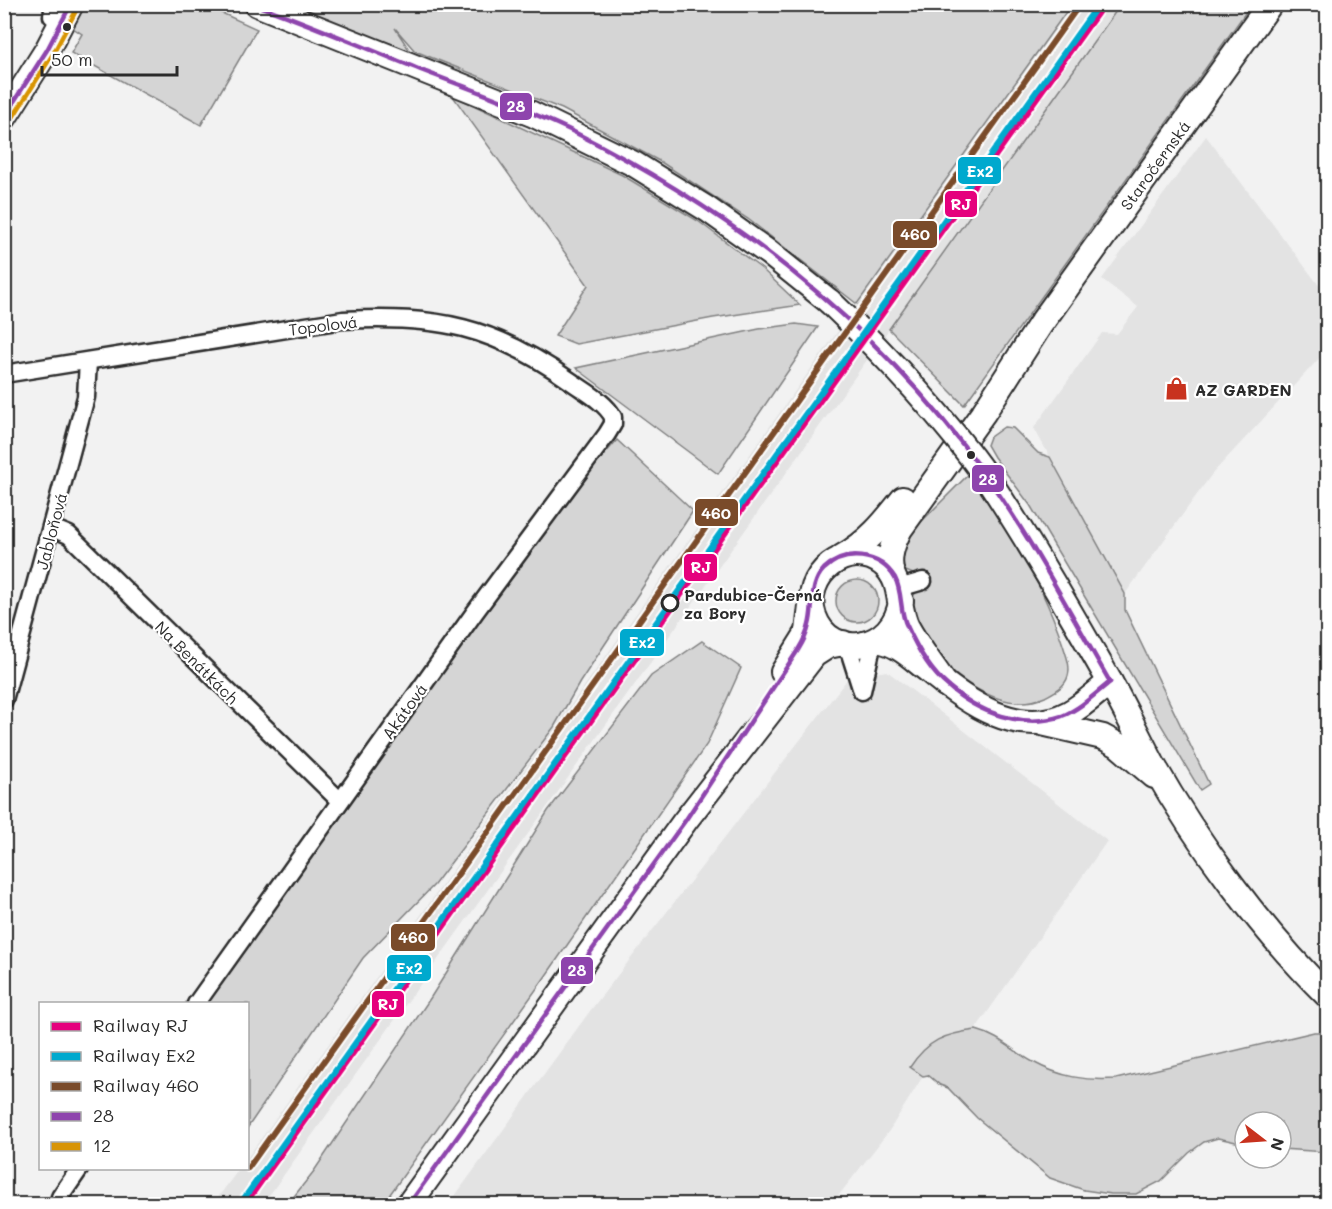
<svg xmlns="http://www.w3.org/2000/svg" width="1332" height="1209" font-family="Mali,sans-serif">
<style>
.built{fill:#e3e3e3}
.green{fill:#d5d5d5;stroke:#808080;stroke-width:1.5}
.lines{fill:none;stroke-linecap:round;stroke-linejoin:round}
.street-casing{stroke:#2b2b2b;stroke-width:21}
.secondary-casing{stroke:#2b2b2b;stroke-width:28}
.street{stroke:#fff;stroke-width:16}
.secondary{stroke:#fff;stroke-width:24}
.secondary-bridge-casing{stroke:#2b2b2b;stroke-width:28;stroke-linecap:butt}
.secondary-bridge{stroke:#fff;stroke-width:24}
.bus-1-casing{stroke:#fff;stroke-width:9}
.bus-2-casing{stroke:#fff;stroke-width:9}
.bus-1{stroke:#8e44ad;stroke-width:4.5}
.bus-2{stroke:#d89406;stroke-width:4.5}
.rail-1-casing{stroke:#fff;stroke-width:10}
.rail-2-casing{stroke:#fff;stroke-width:10}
.rail-3-casing{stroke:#fff;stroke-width:10}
.rail-1{stroke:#e5007d;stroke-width:6}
.rail-2{stroke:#00a9ce;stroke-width:6}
.rail-3{stroke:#7a4b2a;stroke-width:6}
.bus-dot{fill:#2b2b2b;stroke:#fff;stroke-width:2}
.stop-dot{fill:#fff;stroke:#2b2b2b;stroke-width:3}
.labels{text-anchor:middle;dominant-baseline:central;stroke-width:4.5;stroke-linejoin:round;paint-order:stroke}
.street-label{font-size:16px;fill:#2b2b2b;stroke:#fff}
.poi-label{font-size:16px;font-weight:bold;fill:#2b2b2b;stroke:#fff;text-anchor:start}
.stop-label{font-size:16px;font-weight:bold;fill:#2b2b2b;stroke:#fff;text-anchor:start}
.line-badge{stroke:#fff;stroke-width:2}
.badge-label{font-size:16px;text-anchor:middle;font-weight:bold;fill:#fff}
</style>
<rect width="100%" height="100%" fill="#f2f2f2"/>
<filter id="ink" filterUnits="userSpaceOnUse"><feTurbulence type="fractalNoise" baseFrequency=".0167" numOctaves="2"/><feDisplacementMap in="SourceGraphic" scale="12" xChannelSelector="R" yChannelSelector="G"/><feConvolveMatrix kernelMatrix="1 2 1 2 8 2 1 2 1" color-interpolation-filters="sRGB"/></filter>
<g filter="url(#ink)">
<g class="built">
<polygon points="1071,5 1121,5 263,1204 213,1204 239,1169 248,1168 248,1157"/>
<polygon points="1206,136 1327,296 1327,350 1212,474 1125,594 1034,428 1102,333 1117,334 1138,307 1102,279"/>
<polygon points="887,671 1107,841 938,1083 928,1074 923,1076 889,1131 832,1204 449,1204 590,1011 849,677"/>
</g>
<g class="green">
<polygon points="202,4 257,29 201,125 71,53 82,34 70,26 83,5"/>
<polygon points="1121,4 1251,5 964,405 889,329"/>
<polygon points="288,5 1071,5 857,304 748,219 661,162 562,109 415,51 395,28 410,51"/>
<polygon points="452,95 622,175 698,221 762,269 800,305 713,318 576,344 555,336 588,285"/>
<polygon points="796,324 818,327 718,474 576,368 759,329"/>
<polygon points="1004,427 1013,428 1038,453 1050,457 1125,594 1125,610 1209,784 1200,790 1030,505 994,457 987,445 990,437"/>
<polygon points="617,440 693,511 580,682 554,727 434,885 363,958 248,1127 248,1004 202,1004 556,510"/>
<path d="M968,475C1008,527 1043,583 1063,645C1066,655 1071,666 1068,676C1065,687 1054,692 1045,697C1000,717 943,672 920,635C914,626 913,611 910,600L917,591L926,588L922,572L913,574L901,569V547L918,525Z"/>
<circle cx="857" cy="601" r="21"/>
<polygon points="702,641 741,668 707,744 545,977 383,1204 288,1204 314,1171 431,997 548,811 651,676"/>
<path d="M976,1030C999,1036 1013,1051 1033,1062C1060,1077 1086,1081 1116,1079L1314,1032H1327V1152L1281,1149V1122H1245V1144L1218,1138L1204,1142L1189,1153L1161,1181L1136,1194H1111L1084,1190L1050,1178L977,1118L948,1088L940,1085L928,1075L923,1076L910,1067C928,1040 944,1034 976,1030Z"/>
</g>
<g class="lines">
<defs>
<g id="street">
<polyline points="52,16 54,4"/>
<path d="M4,374L343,320C438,315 493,326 572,382C586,392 605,402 613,417V424L607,434L475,612L196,1004"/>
<polyline points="52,528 69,535 340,801"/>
<polyline points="899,588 923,581"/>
<polyline points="847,644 861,688"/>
<polyline points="862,691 873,642"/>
<polyline points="4,700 86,397 88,361"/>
<polyline points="60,1197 80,1168"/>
</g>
<g id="secondary">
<polyline points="257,4 532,114 634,164 707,209 769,253 830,302"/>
<polyline points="4,118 47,50 71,4"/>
<path d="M988,479C1031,544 1071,613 1110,682C1125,709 1138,736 1152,763C1197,843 1262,931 1328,996"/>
<path d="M842,557C869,542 884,523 903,499"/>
<path d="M892,574C887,558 893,543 900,529L984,412L1040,325L1270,4"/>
<path d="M901,601C895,650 831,663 814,616C800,576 848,537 883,564C904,581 896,605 907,627C918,647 932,665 945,684"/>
<path d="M877,640C898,643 912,658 928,670C965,701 1019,740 1069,713C1084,705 1097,692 1110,682"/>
<polyline points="783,672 808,632 811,606"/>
<polyline points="1042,723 1103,737 1118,745 1154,776"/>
<polyline points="409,1204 685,821 814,655 828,646 843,643"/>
</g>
</defs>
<use href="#street" class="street-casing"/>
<use href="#secondary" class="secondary-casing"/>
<use href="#street" class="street"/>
<use href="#secondary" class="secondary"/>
<defs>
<path id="secondary-bridge" d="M830,302C888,357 941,414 988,479"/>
</defs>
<use href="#secondary-bridge" class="secondary-bridge-casing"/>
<use href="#secondary-bridge" class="secondary-bridge"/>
<defs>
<g id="bus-1">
<path d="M253,4C309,23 362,47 416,68C469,89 523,107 574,132C725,208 860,312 964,446C1021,519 1064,602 1110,682"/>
<polyline points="4,117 47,50 71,4"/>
<path d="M409,1204L685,821L798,650C803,642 807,634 809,625C814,607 809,584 824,569C845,549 880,553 895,578C903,593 899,611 907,626C916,646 931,672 948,686C978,713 1023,729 1062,716C1080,709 1095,694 1110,682"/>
</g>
<polyline id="bus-2" points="10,122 53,54 78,7"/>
</defs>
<use href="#bus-1" class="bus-1-casing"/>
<use href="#bus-2" class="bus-2-casing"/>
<use href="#bus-1" class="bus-1"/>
<use href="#bus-2" class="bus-2"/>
<defs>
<polyline id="rail-1" points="245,1204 1104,4"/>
<polyline id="rail-2" points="240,1204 1096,8"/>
<polyline id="rail-3" points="248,1168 1080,4"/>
</defs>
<use href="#rail-1" class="rail-1-casing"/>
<use href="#rail-2" class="rail-2-casing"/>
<use href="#rail-3" class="rail-3-casing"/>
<use href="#rail-1" class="rail-1"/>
<use href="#rail-2" class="rail-2"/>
<use href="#rail-3" class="rail-3"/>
</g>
</g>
<defs>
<symbol id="shop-bare" viewBox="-9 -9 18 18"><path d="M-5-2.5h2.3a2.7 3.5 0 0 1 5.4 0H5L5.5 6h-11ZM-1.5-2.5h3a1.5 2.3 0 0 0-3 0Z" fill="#c8321e" stroke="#fff" stroke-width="2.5" paint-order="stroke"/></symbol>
</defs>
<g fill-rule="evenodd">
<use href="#shop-bare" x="1160" y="372" width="33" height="33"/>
</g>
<g class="bus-dot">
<circle cx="67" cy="27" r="5"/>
<circle cx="971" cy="455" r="5"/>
</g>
<circle class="stop-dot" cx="670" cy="603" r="8"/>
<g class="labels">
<g class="street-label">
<text transform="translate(1155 165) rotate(-54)">Staročernská</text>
<text transform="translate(323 325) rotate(-7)">Topolová</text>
<text transform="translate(51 531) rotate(-75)">Jabloňová</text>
<text transform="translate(197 662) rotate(45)">Na Benátkách</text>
<text transform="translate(404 711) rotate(-54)">Akátová</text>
</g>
<g class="poi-label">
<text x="1195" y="389">AZ GARDEN</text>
</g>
<g class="stop-label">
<text x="684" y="594">Pardubice-Černá<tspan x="684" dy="18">za Bory</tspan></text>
</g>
</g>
<g class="line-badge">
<rect x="499" y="92" width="34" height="29" rx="6" fill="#8e44ad"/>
<rect x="957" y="156" width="45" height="29" rx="6" fill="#00a9ce"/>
<rect x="944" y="190" width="34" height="28" rx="6" fill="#e5007d"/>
<rect x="892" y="220" width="46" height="29" rx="6" fill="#7a4b2a"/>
<rect x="971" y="464" width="34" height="29" rx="6" fill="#8e44ad"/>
<rect x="694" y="498" width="45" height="29" rx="6" fill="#7a4b2a"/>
<rect x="683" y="553" width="35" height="29" rx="6" fill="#e5007d"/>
<rect x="619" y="628" width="46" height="29" rx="6" fill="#00a9ce"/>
<rect x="390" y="923" width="46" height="29" rx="6" fill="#7a4b2a"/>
<rect x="386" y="954" width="46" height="28" rx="6" fill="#00a9ce"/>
<rect x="560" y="956" width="34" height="29" rx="6" fill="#8e44ad"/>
<rect x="371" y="990" width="34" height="28" rx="6" fill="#e5007d"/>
</g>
<g class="badge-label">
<text x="516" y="112">28</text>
<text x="980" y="177">Ex2</text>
<text x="961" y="210">RJ</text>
<text x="915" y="240">460</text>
<text x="988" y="485">28</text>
<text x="716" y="519">460</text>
<text x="701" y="573">RJ</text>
<text x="642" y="648">Ex2</text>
<text x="413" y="943">460</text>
<text x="409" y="974">Ex2</text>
<text x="577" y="976">28</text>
<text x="388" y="1010">RJ</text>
</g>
<rect width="1332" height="1209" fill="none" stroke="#fff" stroke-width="24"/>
<rect x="12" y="12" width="1308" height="1185" fill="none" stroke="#2b2b2b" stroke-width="2" filter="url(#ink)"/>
<rect x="39" y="1002" width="210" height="168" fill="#ffffff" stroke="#aaaaaa" stroke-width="1.5"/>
<rect x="51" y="1022" width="30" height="9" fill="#e5007d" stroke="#aaaaaa" stroke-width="1.5"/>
<text x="93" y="1032" font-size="18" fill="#2b2b2b">Railway RJ</text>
<rect x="51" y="1052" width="30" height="9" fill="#00a9ce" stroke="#aaaaaa" stroke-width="1.5"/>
<text x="93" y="1062" font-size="18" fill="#2b2b2b">Railway Ex2</text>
<rect x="51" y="1082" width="30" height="9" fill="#7a4b2a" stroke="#aaaaaa" stroke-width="1.5"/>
<text x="93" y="1092" font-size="18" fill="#2b2b2b">Railway 460</text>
<rect x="51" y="1112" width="30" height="9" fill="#8e44ad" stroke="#aaaaaa" stroke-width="1.5"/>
<text x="93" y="1122" font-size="18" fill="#2b2b2b">28</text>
<rect x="51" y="1142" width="30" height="9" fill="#d89406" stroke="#aaaaaa" stroke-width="1.5"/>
<text x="93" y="1152" font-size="18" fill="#2b2b2b">12</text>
<g transform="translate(1263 1140) rotate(107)"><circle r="28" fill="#ffffff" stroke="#aaaaaa" stroke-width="1.5"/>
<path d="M0-4.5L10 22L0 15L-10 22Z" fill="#c8321e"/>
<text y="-9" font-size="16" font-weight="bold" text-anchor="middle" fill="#2b2b2b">N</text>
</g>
<path d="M42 66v9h135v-9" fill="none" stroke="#2b2b2b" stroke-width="3"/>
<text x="51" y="66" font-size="18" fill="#2b2b2b" stroke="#ffffff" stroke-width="4.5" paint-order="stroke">50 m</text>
</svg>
